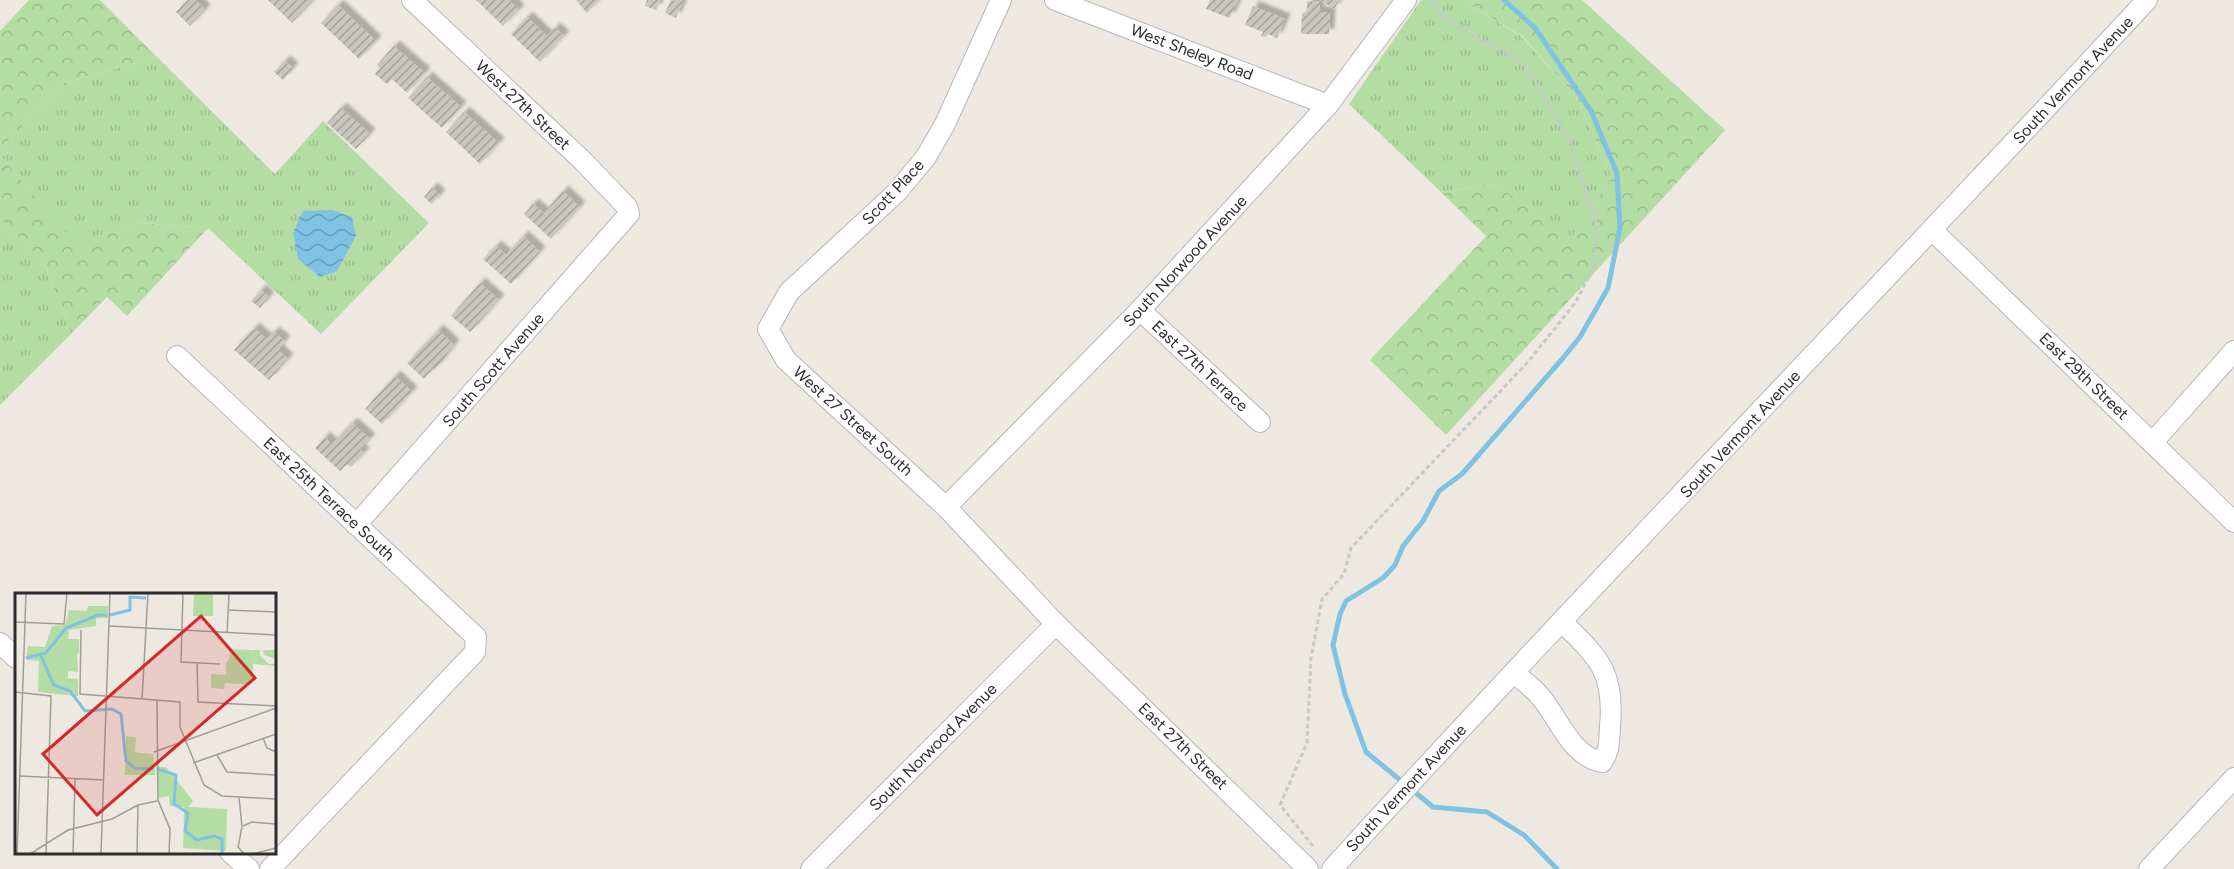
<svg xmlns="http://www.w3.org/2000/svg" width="2234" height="869" font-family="Figtree,sans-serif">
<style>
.grass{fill:url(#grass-tufts)}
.forest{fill:url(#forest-crowns)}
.water{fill:url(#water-waves)}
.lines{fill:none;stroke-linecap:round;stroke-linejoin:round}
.stream{stroke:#80c2e3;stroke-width:5}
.building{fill:url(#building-hatch);filter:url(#shadow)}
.minor-casing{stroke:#b5b6bf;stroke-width:22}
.path{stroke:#c8c8c8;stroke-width:3;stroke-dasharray:4.5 3;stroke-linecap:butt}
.minor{stroke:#fff;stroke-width:20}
.labels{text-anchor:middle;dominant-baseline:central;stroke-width:4.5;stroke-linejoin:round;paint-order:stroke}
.street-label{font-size:16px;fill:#2d2d2d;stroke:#fff}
.inset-river{fill:none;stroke:#80c2e3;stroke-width:3}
.inset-road{fill:none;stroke:#a09e99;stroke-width:1.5}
.view{fill:#d62828;fill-opacity:0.15;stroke:#d62828;stroke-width:3}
.inset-edge{fill:none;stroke:#2d2d2d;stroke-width:3}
</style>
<defs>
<pattern id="grass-tufts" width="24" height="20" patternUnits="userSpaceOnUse" patternTransform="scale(1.5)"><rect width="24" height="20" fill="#b4dda4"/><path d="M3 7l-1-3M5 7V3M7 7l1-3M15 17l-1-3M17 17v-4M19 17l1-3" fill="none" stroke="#9bbe8e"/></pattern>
<pattern id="forest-crowns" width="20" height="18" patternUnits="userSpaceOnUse" patternTransform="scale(1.5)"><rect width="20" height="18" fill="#b4dda4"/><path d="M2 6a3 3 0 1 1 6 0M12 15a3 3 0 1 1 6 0" fill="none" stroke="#9bbe8e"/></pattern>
<pattern id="water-waves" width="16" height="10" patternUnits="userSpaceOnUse" patternTransform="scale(1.5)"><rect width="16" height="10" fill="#80c2e3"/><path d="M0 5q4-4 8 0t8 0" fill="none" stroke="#699eb8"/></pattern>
<pattern id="building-hatch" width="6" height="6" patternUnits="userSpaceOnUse" patternTransform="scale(1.5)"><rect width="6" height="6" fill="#c9c5c0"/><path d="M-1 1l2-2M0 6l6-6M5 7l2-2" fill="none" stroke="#a4a09c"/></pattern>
<filter id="shadow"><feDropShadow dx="5.5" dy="-5.5" stdDeviation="1.5" flood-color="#0004"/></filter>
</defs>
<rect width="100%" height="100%" fill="#ede9e1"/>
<g class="grass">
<polygon points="1421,0 1467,0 1467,3 1521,36 1577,98 1612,177 1572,241 1496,184 1441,192 1349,104"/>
<polygon points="157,57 275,174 323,121 429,223 321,334 208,228 140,223 74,244 0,155 0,149 64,83"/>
<polygon points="0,219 45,263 71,334 0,405"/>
</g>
<g class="forest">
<polygon points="29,0 100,0 157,57 64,83 0,149 0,31"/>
<polygon points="1467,0 1582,0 1725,130 1446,435 1370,360 1486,236 1441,192 1496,184 1572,240 1612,177 1577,98 1522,36 1467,3"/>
<polygon points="0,155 74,243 140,223 208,228 127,316 107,297 71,334 45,263 0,219"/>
</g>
<polygon class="water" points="332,210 352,217 356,236 337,271 320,277 298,259 293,233 303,211"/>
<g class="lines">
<polyline class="stream" points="1504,0 1535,28 1591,111 1617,173 1620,228 1608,288 1580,337 1563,358 1462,474 1439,491 1423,521 1403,546 1395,565 1383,578 1346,601 1340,614 1333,645 1345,694 1366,752 1433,807 1487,812 1524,835 1557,869"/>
</g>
<g class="building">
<polygon points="188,0 196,0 205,10 190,26 176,12"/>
<polygon points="268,0 314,0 292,23"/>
<polygon points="476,0 509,0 519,10 503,26"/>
<polygon points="576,0 599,0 587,13"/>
<polygon points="647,0 660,0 656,10 645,6"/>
<polygon points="671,0 683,1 676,18 665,13"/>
<polygon points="1210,0 1238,0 1230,18 1206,9"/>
<polygon points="1320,0 1340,0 1334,9"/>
<polygon points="1307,1 1320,2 1319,12 1330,12 1329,34 1301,34 1302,13 1307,12"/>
<polygon points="338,5 376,41 359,59 321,23"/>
<polygon points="1253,6 1285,19 1277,38 1268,34 1266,37 1261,36 1263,32 1245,25"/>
<polygon points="527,17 547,36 555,28 564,36 540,62 511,34"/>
<polygon points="394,46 425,73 407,93 392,79 387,84 375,74 380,68 377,65"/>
<polygon points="285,61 293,68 283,80 274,72"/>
<polygon points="427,77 461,107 442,128 408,98"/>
<polygon points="341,108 370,134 356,149 327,123"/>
<polygon points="464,112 499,143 480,164 446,132"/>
<polygon points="432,188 440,195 432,204 424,197"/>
<polygon points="563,191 580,207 551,239 524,214 533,204 544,213"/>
<polygon points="523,236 540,252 511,284 483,259 496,246 506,255"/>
<polygon points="480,283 499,300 470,332 451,316"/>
<polygon points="261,290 269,297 260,308 251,301"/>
<polygon points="254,328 267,339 274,332 285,341 278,350 288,359 269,380 234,350"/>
<polygon points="438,330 454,345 435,370 433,368 424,379 407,363"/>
<polygon points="395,376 412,392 382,424 365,409"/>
<polygon points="352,423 370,439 360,449 364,453 351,467 347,464 340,471 315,448 325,437 332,444"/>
</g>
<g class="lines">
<defs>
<g id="minor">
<polyline points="1001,0 945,124 926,157 897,192 789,292 768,329 786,360 946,507 1056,624 1308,869"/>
<polyline points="1055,0 1328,105"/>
<polyline points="1933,231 2234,522"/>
<polyline points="1140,310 1260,422"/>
<polyline points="177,356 476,637 475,652 270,869"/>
<polyline points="2152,443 2234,351"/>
<polyline points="946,507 1140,310 1328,105 1406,0"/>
<polyline points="356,525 629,214 627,207 583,161 412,0"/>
<polyline points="0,643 16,658"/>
<path d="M1514,673C1522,680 1532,687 1539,695C1558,716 1570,756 1602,762C1610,751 1609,740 1610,727C1615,672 1599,658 1562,622"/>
<polyline points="230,852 249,869"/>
<polyline points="811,869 1056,624"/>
<path d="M1332,869C1600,575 1877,291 2147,0"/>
<polyline points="2149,869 2234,778"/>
</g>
</defs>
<use href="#minor" class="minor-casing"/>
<polyline class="path" points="1313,846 1280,805 1307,743 1311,658 1322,599 1344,574 1351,548 1528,362 1575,303 1594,267 1596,222 1570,142 1546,99 1524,64 1443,18 1433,0"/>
<use href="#minor" class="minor"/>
</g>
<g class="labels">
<g class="street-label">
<text transform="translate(1192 52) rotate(21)">West Sheley Road</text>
<text transform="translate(2073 80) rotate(-47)">South Vermont Avenue</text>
<text transform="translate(523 105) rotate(43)">West 27th Street</text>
<text transform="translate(893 192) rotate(-47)">Scott Place</text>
<text transform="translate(1185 261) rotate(-47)">South Norwood Avenue</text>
<text transform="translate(1200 366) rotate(43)">East 27th Terrace</text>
<text transform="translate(493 370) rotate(-49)">South Scott Avenue</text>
<text transform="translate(2084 376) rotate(44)">East 29th Street</text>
<text transform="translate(853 421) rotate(42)">West 27 Street South</text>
<text transform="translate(1740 434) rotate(-47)">South Vermont Avenue</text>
<text transform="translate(329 499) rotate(43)">East 25th Terrace South</text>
<text transform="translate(1183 746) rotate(44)">East 27th Street</text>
<text transform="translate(933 747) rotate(-45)">South Norwood Avenue</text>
<text transform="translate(1406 788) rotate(-47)">South Vermont Avenue</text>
</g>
</g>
<g transform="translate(15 593)">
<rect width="261" height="261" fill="#ede9e1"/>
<path d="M53,22L68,25L53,30L33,55L12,59L13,53L30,54L37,33L50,32ZM54,37L53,46H64V59L57,69L46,71L54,74L50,85L63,86V103H60L58,93L38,86L33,71L32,62ZM215,56L236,57L241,70L220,69L214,66ZM219,72L230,74L225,91L210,90L209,96L196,95V81L211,82ZM126,160L138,161L140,182L136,175L115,172L114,165Z" fill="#b4dda4"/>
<path d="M179,0H198V23H178ZM73,13H93V25H81V33L54,37L32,62L38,86L58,93L60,103L23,99L24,68L12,67V59L33,55L53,30L67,25L53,22L54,17L72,18ZM236,57H245V63L254,71H260V66L249,62L248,57H261V73L238,71L237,91H225L230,74L219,72L211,82V70L214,66L241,70ZM62,59L63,79L53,78V86L48,82L53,74L45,71L47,66L56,69ZM111,143L121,144L120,159L126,160L114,165L115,172L136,175L140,182H110Z" fill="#b4dda4"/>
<path d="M141,174H151L178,208L173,214L212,216L211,258L168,255L169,214L155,213L154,203L144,205Z" fill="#b4dda4"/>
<path class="inset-river" d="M95,22L115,17V4L131,5M25,61L39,92L55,98L70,118L97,116L106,121L111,168L120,175L139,176M11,65L31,60L51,35L83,22H92M143,176L161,182L159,211L173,220L170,238L182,247L199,243L207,246V261"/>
<path class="inset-road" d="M168,0L166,69L205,71M213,17L261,19M0,29L49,31L52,0M94,33L261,42M66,37L65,101L165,109V134L189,192L207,203L261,206M212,40L214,2M182,70L183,109L261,113M0,99L36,103L31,261M127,106L133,0M142,107L143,207L155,236L154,261M248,145L252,155L261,159M139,159L261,115M202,162L212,179L261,182M178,170L261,141M5,183L89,187M224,204L227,234L223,254L229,261M228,233L237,229L261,231M2,261L11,0M15,261L53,237L97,226L123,212L142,208M58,261L60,186M86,261L95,0M122,261L123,212M237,261L261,255"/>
<path class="view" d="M186,23L240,85L82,222L28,161Z"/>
<rect width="261" height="261" class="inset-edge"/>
</g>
</svg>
